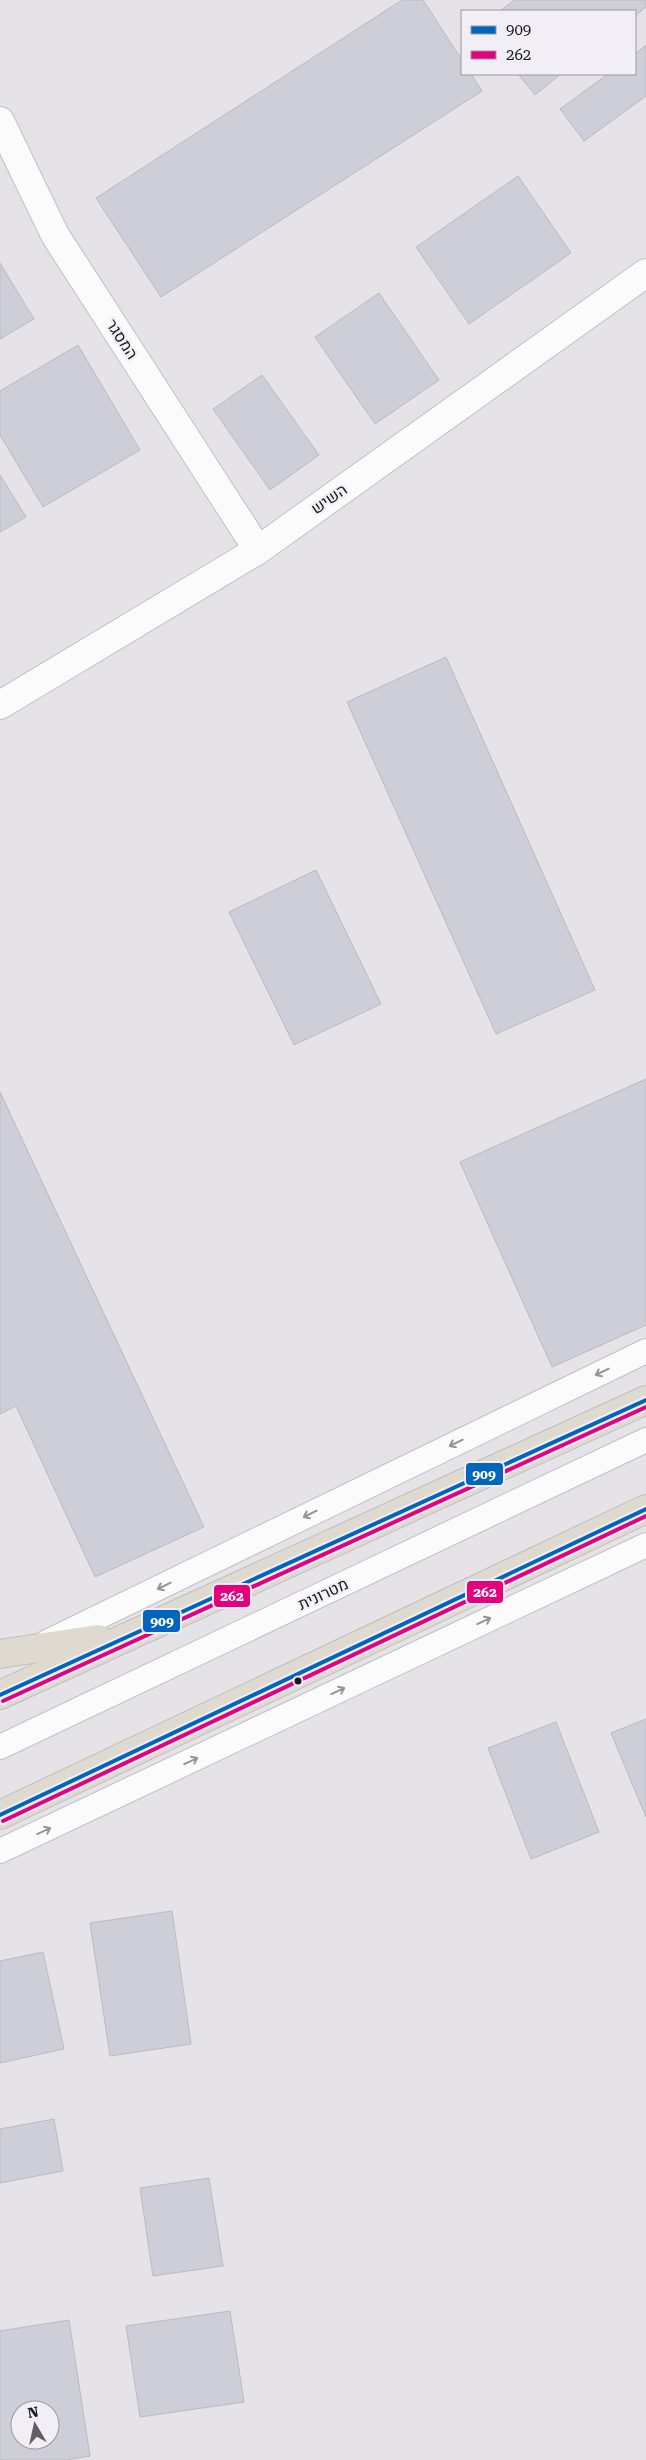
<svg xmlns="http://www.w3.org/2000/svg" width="646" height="2460" font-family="'Roboto Serif',Heebo,serif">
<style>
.building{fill:#ceced8;stroke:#bbbabd;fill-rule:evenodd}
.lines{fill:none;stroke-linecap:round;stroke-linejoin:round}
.lane-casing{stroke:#c1c0c3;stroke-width:26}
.street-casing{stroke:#c1c0c3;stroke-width:30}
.highway-casing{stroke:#bebec0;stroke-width:30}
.lane{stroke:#fbfbfb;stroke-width:24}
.street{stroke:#fbfbfb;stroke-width:28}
.highway{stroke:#dedacf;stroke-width:28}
.bus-1-casing{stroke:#f1eef6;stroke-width:8}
.bus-2-casing{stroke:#f1eef6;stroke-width:8}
.bus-1{stroke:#0065bd;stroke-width:4}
.bus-2{stroke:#e5007d;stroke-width:4}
.oneway{stroke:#959596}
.bus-dot{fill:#18181a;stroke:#f1eef6;stroke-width:2}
.labels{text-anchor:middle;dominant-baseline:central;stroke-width:4.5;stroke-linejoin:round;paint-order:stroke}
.street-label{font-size:16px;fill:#18181a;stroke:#f1eef6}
.line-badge{stroke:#f1eef6;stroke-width:2}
.badge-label{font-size:14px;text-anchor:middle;font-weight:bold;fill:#fff}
</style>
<rect width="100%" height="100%" fill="#e5e3e7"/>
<g class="building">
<polygon points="402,0 423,0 462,60 462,74 471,74 482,91 161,297 96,198"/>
<polygon points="514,0 646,0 646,7 635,16 635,11 500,11"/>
<polygon points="646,45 646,96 584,141 560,109 608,74 635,74 635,54"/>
<polygon points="518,74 561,74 535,95"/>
<polygon points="518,176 571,253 469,324 416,247"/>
<polygon points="0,263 34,319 0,339"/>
<polygon points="379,293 439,380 375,424 315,337"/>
<polygon points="78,345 140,450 43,507 0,435 0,391"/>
<polygon points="262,375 319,455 270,490 213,409"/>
<polygon points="0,475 26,517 0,532"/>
<polygon points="446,657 595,990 496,1034 347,702"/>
<polygon points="316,870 381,1004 294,1045 229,912"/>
<polygon points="646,1079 646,1325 552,1367 460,1162"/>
<polygon points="0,1092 204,1527 95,1577 16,1406 0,1414"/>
<polygon points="646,1719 646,1817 611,1733"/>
<polygon points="556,1722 599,1832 531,1859 488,1748"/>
<polygon points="172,1911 191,2044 110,2056 90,1923"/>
<polygon points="43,1952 64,2049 0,2063 0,1961"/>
<polygon points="54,2119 63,2171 0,2183 0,2129"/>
<polygon points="209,2178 223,2266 153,2276 140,2188"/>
<polygon points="230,2311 244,2402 140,2417 126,2326"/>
<path d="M69,2320L90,2456L66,2460H0V2331ZM20,2410H50V2440H20Z"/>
</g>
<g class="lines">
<defs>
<g id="lane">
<polyline points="47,1642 646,1351"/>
<polyline points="0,1747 646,1440"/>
<polyline points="0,1851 646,1545"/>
</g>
<g id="street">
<polyline points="0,121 55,235 258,550"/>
<polyline points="0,705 258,550 646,273"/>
</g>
<g id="highway">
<polyline points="0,1654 98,1639"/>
<polyline points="0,1695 646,1400"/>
<polyline points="0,1815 646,1509"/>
</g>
</defs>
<use href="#lane" class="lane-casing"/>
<use href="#street" class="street-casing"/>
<use href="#highway" class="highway-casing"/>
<use href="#lane" class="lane"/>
<use href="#street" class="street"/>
<use href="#highway" class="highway"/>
<defs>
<g id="bus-1">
<polyline points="0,1695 646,1400"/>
<polyline points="0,1815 646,1509"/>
</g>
<g id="bus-2">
<polyline points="3,1701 646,1407"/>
<polyline points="3,1821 646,1516"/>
</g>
</defs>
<use href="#bus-1" class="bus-1-casing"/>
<use href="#bus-2" class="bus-2-casing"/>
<use href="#bus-1" class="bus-1"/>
<use href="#bus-2" class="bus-2"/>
</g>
<defs><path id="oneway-shaft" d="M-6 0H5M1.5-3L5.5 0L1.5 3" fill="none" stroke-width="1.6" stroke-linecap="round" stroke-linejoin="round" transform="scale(1.25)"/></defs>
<g class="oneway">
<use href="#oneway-shaft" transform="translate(602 1372) rotate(154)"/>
<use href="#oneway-shaft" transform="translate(456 1443) rotate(154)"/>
<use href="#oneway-shaft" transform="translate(310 1514) rotate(154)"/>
<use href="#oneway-shaft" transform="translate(164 1586) rotate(154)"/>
<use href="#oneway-shaft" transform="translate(484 1621) rotate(-25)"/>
<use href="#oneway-shaft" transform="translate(338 1691) rotate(-25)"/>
<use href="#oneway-shaft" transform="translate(191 1761) rotate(-25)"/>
<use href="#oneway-shaft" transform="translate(44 1831) rotate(-25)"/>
</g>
<circle class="bus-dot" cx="298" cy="1681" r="4.5"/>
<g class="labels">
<g class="street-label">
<text transform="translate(122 339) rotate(57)">המסגר</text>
<text transform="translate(329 499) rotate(-35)">השיש</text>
<text transform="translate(323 1594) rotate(-25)">מטרונית</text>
</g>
</g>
<g class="line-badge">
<rect x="465" y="1462" width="39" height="24" rx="5" fill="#0065bd"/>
<rect x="466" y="1580" width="38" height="24" rx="5" fill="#e5007d"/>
<rect x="213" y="1584" width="38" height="24" rx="5" fill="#e5007d"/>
<rect x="142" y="1609" width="39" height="24" rx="5" fill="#0065bd"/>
</g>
<g class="badge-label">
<text x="484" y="1479">909</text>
<text x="485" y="1597">262</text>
<text x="232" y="1601">262</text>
<text x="162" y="1626">909</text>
</g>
<rect x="461" y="10" width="175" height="65" fill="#f1eef6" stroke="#9a989e"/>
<rect x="471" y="26" width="25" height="8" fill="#0065bd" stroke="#9a989e"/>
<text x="506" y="35" font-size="15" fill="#18181a">909</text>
<rect x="471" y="51" width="25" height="8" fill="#e5007d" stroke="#9a989e"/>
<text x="506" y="60" font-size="15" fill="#18181a">262</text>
<g transform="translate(35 2425) rotate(351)"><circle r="24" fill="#f1eef6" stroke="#9a989e"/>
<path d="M0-4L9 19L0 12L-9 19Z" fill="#605f62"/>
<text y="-8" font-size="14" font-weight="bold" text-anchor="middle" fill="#18181a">N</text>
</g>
</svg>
